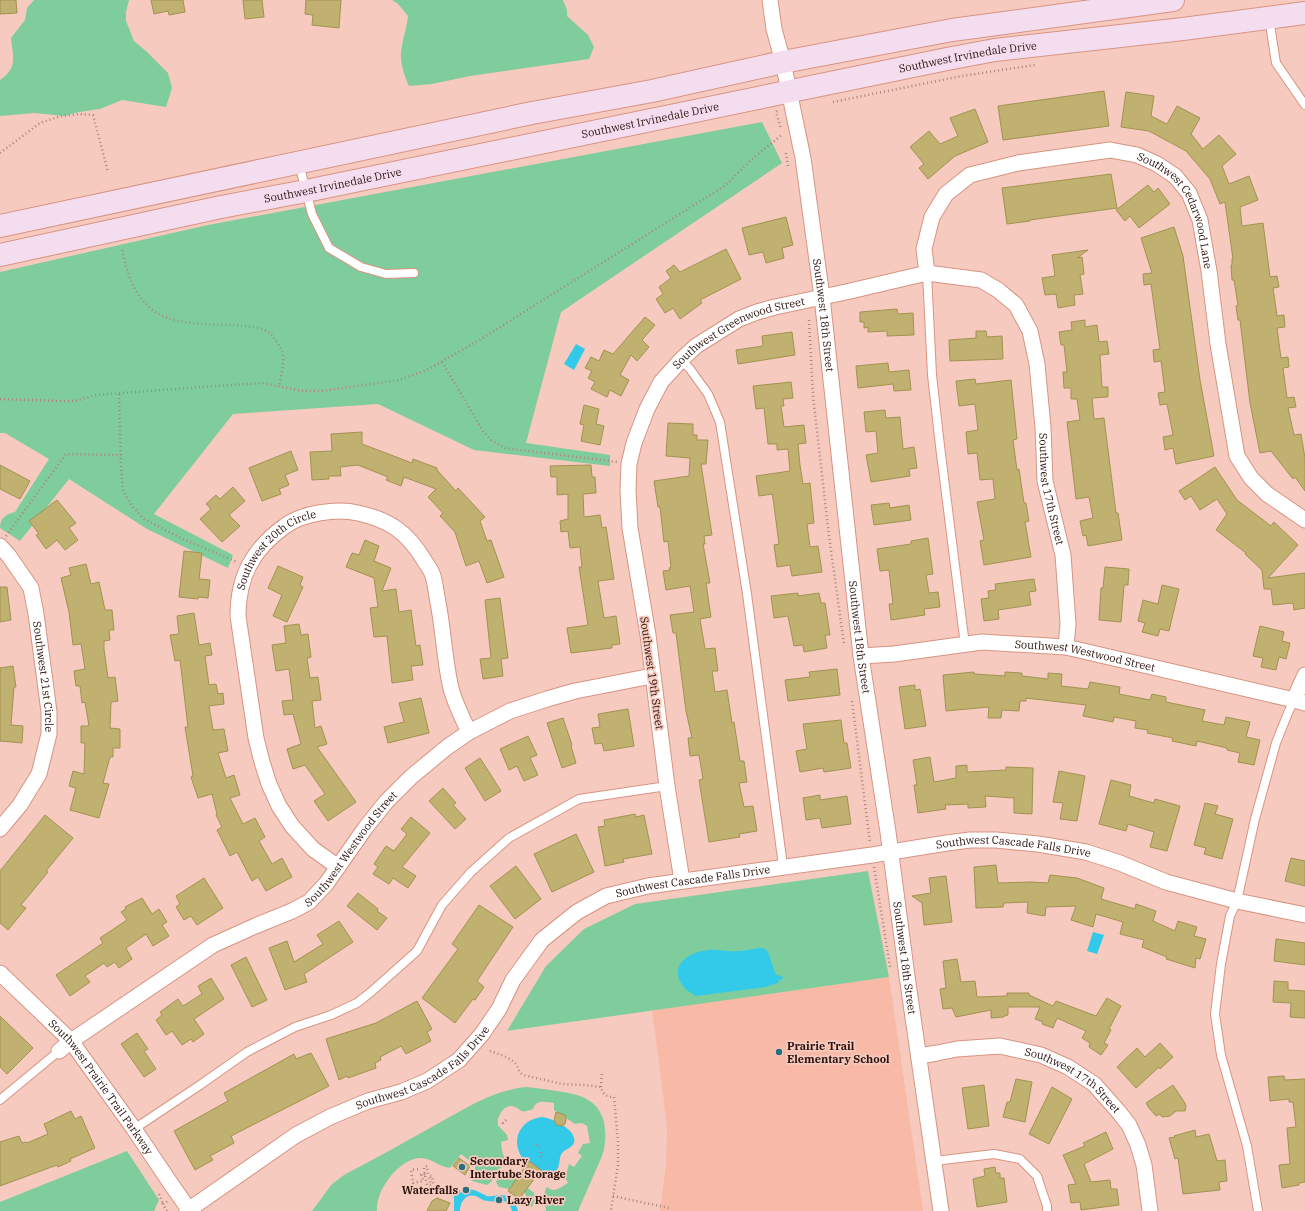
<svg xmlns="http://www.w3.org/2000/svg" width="1305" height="1211" font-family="'IBM Plex Serif',serif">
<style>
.built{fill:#f8b9a7}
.green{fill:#7fcd9d}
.water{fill:#33cae9}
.building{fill:#c1b170;stroke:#a19251}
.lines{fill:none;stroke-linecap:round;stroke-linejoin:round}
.lane-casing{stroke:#d89482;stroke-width:10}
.street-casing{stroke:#d89482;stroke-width:17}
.secondary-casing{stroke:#d89482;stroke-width:24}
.path{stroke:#aa857c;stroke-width:2.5;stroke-dasharray:1 3;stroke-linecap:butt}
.lane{stroke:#fff;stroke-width:8}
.street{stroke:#fff;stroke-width:15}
.secondary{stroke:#f5ddf0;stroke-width:22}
.poi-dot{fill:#296e7e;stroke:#f6cabe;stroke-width:1.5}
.labels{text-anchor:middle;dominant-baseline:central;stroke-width:3.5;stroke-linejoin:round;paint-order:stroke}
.street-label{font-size:11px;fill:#2b120c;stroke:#f6cabe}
.poi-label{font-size:11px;font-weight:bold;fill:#2b120c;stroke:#f6cabe;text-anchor:start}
</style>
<rect width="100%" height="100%" fill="#f6cabe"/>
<polygon class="built" points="889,977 923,1211 660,1211 666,1164 667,1129 663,1094 652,1010"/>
<g class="green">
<path d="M34,0H129L126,12V21L134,41L147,52L168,73L172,88L166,107L122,100L100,109L79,112L64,116L35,113L0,116V80C18,68 13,57 11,38L25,20L27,8Z"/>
<path d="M392,0H563L567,10V16L588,35L594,47L589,59L470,76L432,84L409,86C405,78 400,62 401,53C402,40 407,28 408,16L398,4Z"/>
<path d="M762,122L782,163L561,312L526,443L610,455V466L474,450L378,404L233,414L154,514L233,555L228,568L147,529L69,479L20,541L0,528C0,518 6,514 15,512L49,459L5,433H0V272L208,225Z"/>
<polygon points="868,871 889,977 507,1031 546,966 584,929 635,904"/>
<path d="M526,1087C536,1088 546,1089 556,1091C578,1094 598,1098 604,1122C606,1134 606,1144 602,1156L578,1211H546C545,1203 542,1194 547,1187C554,1194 561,1187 568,1183L564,1176L567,1171L569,1164L574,1167L582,1156L578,1153L583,1144L590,1143L587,1126L582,1123L575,1124L554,1110V1103C545,1102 536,1099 533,1109C518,1115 522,1108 512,1106C503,1105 496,1118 498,1125C502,1131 508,1133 508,1140L501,1142C502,1150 502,1158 509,1162L496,1171L492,1181L487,1185L472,1181L475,1171V1165L461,1154L450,1168C439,1167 432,1158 421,1158C399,1158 375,1191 377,1211H312L332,1184L344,1175C376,1158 407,1141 439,1123C466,1108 494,1090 526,1087Z"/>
<polygon points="127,1151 159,1200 154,1211 0,1211 0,1202"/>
<path d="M505,1172L508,1173L533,1192L537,1196L539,1201L534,1202L532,1207L525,1204C530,1193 521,1189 513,1184L509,1189L499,1187L496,1182L500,1175Z"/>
</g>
<g class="water">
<polygon points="576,344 585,349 574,370 564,364"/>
<polygon points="1093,932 1104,935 1097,954 1087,951"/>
<path d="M758,948H764L768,952L776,975L782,976L783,979L779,980L778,983L765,987L696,996C687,991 679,985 678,974C677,958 696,951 709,950C719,949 728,952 737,951C744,951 751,949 758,948Z"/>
<path d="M542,1117C552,1118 578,1130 574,1143C572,1148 565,1149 562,1153C558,1159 561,1167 555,1172C541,1184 505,1152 521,1129C526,1121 534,1118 542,1117Z"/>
<path d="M460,1190V1193C471,1185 477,1192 487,1196C492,1197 496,1195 500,1195C510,1195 516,1202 518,1211H512C508,1196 499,1203 488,1201C483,1201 480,1198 476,1196C466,1193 460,1202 460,1211H454V1191Z"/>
</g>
<g class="building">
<polygon points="0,0 16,0 17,13 0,14"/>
<polygon points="151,0 183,0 185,12 169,15 168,11 154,14"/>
<polygon points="243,0 262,0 264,17 245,19"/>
<polygon points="306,0 341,0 339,28 312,25 313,15 305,14"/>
<polygon points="1104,91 1109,126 1003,140 998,106"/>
<polygon points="1126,92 1154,96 1151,116 1167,124 1177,106 1200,118 1191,134 1203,149 1219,135 1236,154 1222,166 1229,184 1249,176 1258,200 1240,207 1242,226 1263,223 1270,277 1277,276 1279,287 1273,288 1277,316 1284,315 1285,327 1277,328 1281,358 1288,357 1289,367 1283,368 1287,398 1294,397 1296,407 1288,408 1294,435 1301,434 1305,458 1305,491 1295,477 1293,479 1271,451 1260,453 1250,403 1240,320 1238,320 1236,306 1238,305 1234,280 1232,280 1231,265 1232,265 1232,259 1233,259 1225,202 1220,204 1210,179 1186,151 1149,131 1121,127"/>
<polygon points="975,109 988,142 955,156 928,179 919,168 924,164 910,147 929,131 940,144 958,136 950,118"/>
<polygon points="1111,174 1117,208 1030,220 1030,221 1007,224 1002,188"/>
<polygon points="1148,185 1154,192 1158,188 1170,204 1139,228 1130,216 1125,221 1116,210"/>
<polygon points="786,217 793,245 782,248 784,258 766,263 763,252 749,255 742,228"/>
<polygon points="1174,227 1183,256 1200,380 1214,456 1176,464 1173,448 1165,450 1163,437 1173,435 1167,404 1160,405 1158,393 1165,392 1161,361 1154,362 1153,350 1160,349 1151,284 1144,285 1143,274 1152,273 1141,238"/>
<polygon points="726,249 741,279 700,300 702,303 680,319 673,308 665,313 656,299 663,294 659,287 671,278 666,271 674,265 680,272"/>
<polygon points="1088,250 1077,258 1082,257 1084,274 1080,275 1083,294 1074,295 1075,305 1058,308 1056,294 1045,295 1042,278 1055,276 1052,255"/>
<polygon points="897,309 898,314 913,313 914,335 887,336 887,331 868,332 868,327 864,328 864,322 860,322 860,312"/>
<polygon points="645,317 655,325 642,340 649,347 637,361 631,355 620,375 629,380 621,396 610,390 607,397 591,389 595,382 588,378 592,371 585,368 591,357 599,361 604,350 613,354"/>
<polygon points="1085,320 1085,327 1097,325 1099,342 1107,341 1109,354 1100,355 1102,387 1108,387 1108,397 1092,398 1094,419 1104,418 1116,513 1118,513 1122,540 1088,546 1086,535 1083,536 1080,521 1093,518 1089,497 1076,499 1067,422 1080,420 1077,399 1071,399 1071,388 1064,388 1063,372 1067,372 1064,345 1061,345 1059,332 1072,330 1071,322"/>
<polygon points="976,331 986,331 987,337 1002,336 1003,359 950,361 949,340 976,338"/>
<polygon points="792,332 795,355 738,364 736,350 763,346 762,336"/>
<polygon points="888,363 889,372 909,370 911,390 894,391 893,384 858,388 856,366"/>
<polygon points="975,379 976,384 1011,380 1017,439 1013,440 1017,470 1019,469 1024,503 1026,503 1029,521 1025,522 1031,557 984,565 980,541 984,540 977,502 995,499 993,479 980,480 977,453 968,454 966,432 978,430 975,404 959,406 956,381"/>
<polygon points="791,382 793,398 783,399 784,406 781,406 784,427 804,425 806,443 798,444 800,465 803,484 810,483 814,523 807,524 810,547 818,546 822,572 792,576 790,565 777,567 774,545 779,544 773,498 772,494 759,496 756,476 790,471 788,449 777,450 777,444 768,444 764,408 756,409 753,386"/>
<polygon points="584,405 599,409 596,424 604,426 600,445 581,441 584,425 580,424"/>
<polygon points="885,410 886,418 900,417 903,449 914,447 917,468 909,469 910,476 871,482 866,455 878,453 876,431 866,432 864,412"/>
<polygon points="668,423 693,424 693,435 697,435 697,440 708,440 706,464 701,464 712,535 704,536 705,544 703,544 710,583 706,583 711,617 700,619 705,649 715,648 718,671 712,671 715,692 727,690 732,723 734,722 740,761 744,761 747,782 739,783 744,807 753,806 757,831 739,834 740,837 709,842 699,780 703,779 699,755 690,756 688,738 692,738 686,711 676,633 673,633 670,615 694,612 690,586 666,590 663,571 670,570 669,568 671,567 668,541 664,542 660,507 658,507 654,481 689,476 690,458 666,456"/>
<polygon points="362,432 362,444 412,463 413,459 437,468 437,470 456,491 458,488 485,517 480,521 487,541 491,540 504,577 487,583 479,561 466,566 455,532 440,516 443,513 428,497 436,489 404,477 401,486 386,480 388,477 358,465 340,467 341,476 329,476 329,479 312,480 310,452 332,451 331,434"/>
<polygon points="291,451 298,470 285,475 289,485 279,489 281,494 262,501 249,468"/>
<polygon points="0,465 30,481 20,499 0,489"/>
<polygon points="591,465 592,477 595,477 596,493 583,494 584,517 600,515 602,528 606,527 614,579 598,581 604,618 616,616 620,644 612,645 612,648 571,653 567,628 588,625 579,567 582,567 580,547 570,548 568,531 561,532 560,521 568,519 568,494 557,495 557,477 551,477 550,466"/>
<polygon points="1215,467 1237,500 1271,526 1274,522 1298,545 1268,578 1305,573 1305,608 1294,610 1293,603 1273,605 1271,589 1264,589 1262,570 1245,554 1246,553 1216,530 1227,514 1217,499 1200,510 1191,496 1185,500 1179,491"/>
<polygon points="233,487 245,501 229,515 240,526 222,542 200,519 211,509 206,504 216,495 220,499"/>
<polygon points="57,500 76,523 69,528 78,540 65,550 57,540 46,549 36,535 39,534 29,521"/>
<polygon points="889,503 890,508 909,505 911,520 874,525 871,505"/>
<polygon points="928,538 933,574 926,575 929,593 938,592 940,607 924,609 925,615 891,620 889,604 893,604 889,570 880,571 877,549 911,544 911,541"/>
<polygon points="365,540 379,546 374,561 391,568 382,591 396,589 399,612 411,610 416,646 420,645 423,665 411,666 413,680 392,683 387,636 374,637 370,608 378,607 374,578 346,567 352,553 359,555"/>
<polygon points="184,551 202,553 199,579 210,580 208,598 198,597 198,599 179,597"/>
<polygon points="86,564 91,584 99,582 105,610 112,610 114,630 109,630 110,640 104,641 104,649 108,678 115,677 118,701 111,702 110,728 120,729 120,748 113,748 113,757 110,757 103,783 109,784 99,818 70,810 76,788 69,786 73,771 84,774 85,743 81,743 81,726 89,726 85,702 82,703 80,686 76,686 74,671 85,669 81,644 73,645 69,612 61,578 71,575 69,568"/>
<polygon points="278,566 303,577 300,585 303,587 287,622 273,616 282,595 268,588"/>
<polygon points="1105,567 1129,569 1128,585 1124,585 1121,622 1099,620 1101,588 1103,588"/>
<polygon points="1034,579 1036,591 1029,592 1031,605 998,610 999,619 984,621 981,599 989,598 988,591 996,590 995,584"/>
<polygon points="1162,585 1179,589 1169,631 1160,629 1158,636 1142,632 1145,623 1138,621 1143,600 1158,604"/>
<polygon points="0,587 7,587 11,620 0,622"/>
<polygon points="798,593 798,596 819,593 821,603 825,603 830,635 825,635 827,648 804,652 803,645 794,646 788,616 774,618 771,596"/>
<polygon points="500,598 508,658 501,659 503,676 483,679 480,659 491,658 485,600"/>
<polygon points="194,613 199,645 210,643 212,655 205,656 209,685 216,684 218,694 223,693 224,704 209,706 213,730 224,729 228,751 218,753 226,778 234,775 240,795 230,798 243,824 255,818 265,837 259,841 272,864 282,858 292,877 266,891 258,877 252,881 237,852 230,856 217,830 222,827 216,815 217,814 212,794 198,798 191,777 193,776 185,727 188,727 180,660 175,661 170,635 179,634 177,616"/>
<polygon points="299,624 301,635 308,634 311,657 307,658 310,678 318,677 321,700 312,701 315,728 321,726 327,744 317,747 356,802 328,821 314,801 325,794 305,765 293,769 287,749 301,744 293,714 284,715 282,701 293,700 289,669 276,671 272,645 286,643 284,626"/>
<polygon points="1260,626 1284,632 1282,641 1290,643 1286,659 1279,657 1276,670 1261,667 1263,658 1253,656"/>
<polygon points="13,666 16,687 14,687 11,725 23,726 22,743 0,741 0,668"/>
<polygon points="837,669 840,695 788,701 785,680 810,677 809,672"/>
<polygon points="974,672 974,674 1005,676 1005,672 1022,673 1022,676 1048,679 1048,673 1062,674 1061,686 1088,689 1090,682 1120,687 1119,694 1150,700 1152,694 1166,697 1166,702 1205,710 1202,721 1224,725 1226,717 1250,722 1246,737 1260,740 1254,765 1238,762 1240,753 1227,750 1227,748 1197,741 1196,746 1172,741 1173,738 1147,733 1148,730 1135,728 1136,721 1114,717 1113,722 1083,716 1086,705 1026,698 1026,701 1020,701 1019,711 1002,710 1001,718 988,718 989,707 946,711 943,675"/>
<polygon points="915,685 915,690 920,689 926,726 905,729 899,687"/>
<polygon points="421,698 429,733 388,743 384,727 404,722 399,703"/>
<polygon points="628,709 634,746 604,751 602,743 595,744 592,728 600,727 598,714"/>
<polygon points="563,718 572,745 571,746 576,763 562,768 547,723"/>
<polygon points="841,720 844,743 847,743 851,768 824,772 823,768 800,772 796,751 807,749 803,724"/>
<polygon points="528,736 537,755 530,758 538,775 524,781 517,766 509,770 500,749"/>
<polygon points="930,757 934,782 956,778 956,766 967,765 967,772 1006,770 1006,767 1033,768 1032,814 1014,813 1014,798 985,796 986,807 968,808 968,804 945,805 946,809 918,813 914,785 917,785 913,760"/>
<polygon points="480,758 501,791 485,801 465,768"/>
<polygon points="1059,771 1085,776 1077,821 1060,819 1063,803 1053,802"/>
<polygon points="1111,780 1131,785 1129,796 1154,803 1155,799 1180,806 1167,851 1150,847 1154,832 1128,824 1126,831 1099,824"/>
<polygon points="443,788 456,803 453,805 466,819 455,829 429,801"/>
<polygon points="820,795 820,800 847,796 851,824 822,828 820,818 806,820 803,798"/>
<polygon points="1205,803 1218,806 1215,814 1233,819 1222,859 1204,854 1206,848 1194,845"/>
<polygon points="635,814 636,817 644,815 652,854 623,859 624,862 605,866 598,827 605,826 604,820"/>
<polygon points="45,815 73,838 46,871 48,872 21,905 26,908 8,930 0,923 0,871"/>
<polygon points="411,817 430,833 402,867 416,876 408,888 393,878 389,884 373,874 378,867 374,864 386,846 394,851 407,834 401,829"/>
<polygon points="576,834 594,872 552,892 534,854"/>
<polygon points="1291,858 1305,861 1305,886 1285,881"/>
<polygon points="996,865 998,883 1031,882 1048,883 1050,875 1077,878 1104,888 1101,899 1135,909 1136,904 1156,911 1153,921 1175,931 1178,921 1197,927 1194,936 1206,939 1200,959 1196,958 1195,968 1166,959 1167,957 1142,947 1144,940 1120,934 1123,922 1096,914 1093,927 1071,920 1076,906 1046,907 1045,916 1027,913 1028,902 1004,903 1003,907 976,908 974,867"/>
<polygon points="516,866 541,899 515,919 490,886"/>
<polygon points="946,876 952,922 924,925 922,903 912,896 931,893 929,878"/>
<polygon points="204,878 223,908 197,925 191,916 184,920 176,907 180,904 176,896"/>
<polygon points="358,893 378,909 377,911 387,918 377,930 347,906"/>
<polygon points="142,898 152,914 159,909 167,922 162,925 169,936 153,946 146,934 126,948 132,959 119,968 115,962 107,967 104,963 85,976 90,982 70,996 56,975 103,943 100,938 127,920 121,912 126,909 125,907"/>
<polygon points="479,905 513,927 477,981 484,987 475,1000 473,999 455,1023 422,998 458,949 452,944"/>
<polygon points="339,921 353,942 304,974 307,982 285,990 269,948 287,941 294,962 323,944 317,935"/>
<polygon points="1276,939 1305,943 1305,965 1274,961"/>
<polygon points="246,957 267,1000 252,1007 231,965"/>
<polygon points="957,959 961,982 975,981 977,997 1007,996 1007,993 1029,993 1029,995 1053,1006 1056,1001 1096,1016 1107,998 1121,1006 1109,1029 1111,1030 1104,1043 1108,1045 1101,1055 1089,1047 1090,1043 1082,1038 1086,1031 1057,1018 1053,1028 1042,1024 1043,1022 1035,1019 1040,1007 1008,1007 1008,1015 1004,1016 1004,1017 991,1018 991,1010 956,1017 952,1008 943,1009 940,989 946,988 943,961"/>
<polygon points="211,978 224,999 194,1019 204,1034 193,1042 191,1039 182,1045 172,1031 166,1035 156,1020 162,1015 160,1012 178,999 183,1006 202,994 198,986"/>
<polygon points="1274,981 1288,982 1288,990 1305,991 1305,1018 1290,1017 1291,1003 1273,1002"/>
<polygon points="417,1001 432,1029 427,1032 431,1041 406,1054 401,1046 380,1057 381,1060 375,1063 376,1068 348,1078 347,1076 339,1080 326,1039 376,1023"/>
<polygon points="0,1016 33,1048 7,1074 0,1067"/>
<polygon points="137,1033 148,1049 144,1051 156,1069 144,1077 121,1044"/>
<polygon points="1160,1043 1173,1057 1160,1069 1159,1067 1136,1088 1117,1067 1137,1048 1145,1057"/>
<polygon points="311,1053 329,1086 231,1136 234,1143 210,1156 213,1160 195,1170 174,1131 228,1101 224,1093 267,1069 294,1054 296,1059"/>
<polygon points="1284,1076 1285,1080 1305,1079 1305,1182 1299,1183 1299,1185 1282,1188 1279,1165 1290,1164 1287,1128 1296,1127 1293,1102 1289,1102 1289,1099 1270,1101 1268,1077"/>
<polygon points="1016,1079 1032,1082 1025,1122 1003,1117 1007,1102 1010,1102"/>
<polygon points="984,1085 989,1126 968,1129 962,1088"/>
<polygon points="1173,1085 1185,1103 1186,1106 1185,1111 1176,1111 1170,1116 1162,1117 1160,1114 1156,1116 1149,1108 1146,1103"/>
<polygon points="1052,1087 1072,1099 1049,1144 1029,1134"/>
<polygon points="71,1111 75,1119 81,1116 95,1148 70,1159 71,1161 58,1167 57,1165 0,1186 0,1142 19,1136 22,1143 26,1142 27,1143 48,1134 44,1124"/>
<polygon points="556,1112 565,1115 566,1119 565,1124 561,1126 557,1125 554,1121"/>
<polygon points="1195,1130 1196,1137 1209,1134 1217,1161 1225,1160 1227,1181 1219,1182 1220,1190 1183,1194 1178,1158 1175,1159 1169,1138 1175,1137 1174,1136"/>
<polygon points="1106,1132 1113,1149 1084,1164 1091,1182 1110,1180 1111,1189 1117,1189 1119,1205 1081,1210 1080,1202 1071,1203 1068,1185 1076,1184 1063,1155 1085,1146 1083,1143"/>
<polygon points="459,1158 470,1166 465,1175 453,1166"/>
<polygon points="529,1161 541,1170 519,1199 508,1191"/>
<polygon points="995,1167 996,1173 1000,1173 1000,1178 1004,1178 1007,1202 977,1207 973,1179 985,1176 984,1169"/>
<polygon points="437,1198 450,1203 446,1211 427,1211 432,1201"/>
</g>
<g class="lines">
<defs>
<g id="lane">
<polyline points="1269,18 1276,63 1305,105"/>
<polyline points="299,164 312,214 329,248 361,267 386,274 414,273"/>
<polyline points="927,273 932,375 940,446 965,645"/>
<polyline points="681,360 690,369 708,394 720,422 747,594 783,866"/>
<polyline points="0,1100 59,1051"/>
<polyline points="134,1129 200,1085 247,1052 295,1027 331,1015 357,1003 371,992 417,951 442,905 471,872 509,838 579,799 667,786"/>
<polyline points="934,1161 994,1154 1020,1159 1037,1176 1047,1206 1047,1211"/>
<polyline points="1258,1211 1247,1146 1221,1055 1215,1014 1221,964 1230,916 1237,901 1255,819 1276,743 1288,713 1294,700"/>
</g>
<g id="street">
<path id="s1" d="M770,0L774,29L783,62L803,158L822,297L861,656L888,832L907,976L941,1211"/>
<path id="s2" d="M927,273L924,249L932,217L946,194L970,175L1018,163L1110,150L1137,155L1157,164L1175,176L1189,193L1200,220L1209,271L1218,344L1237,456L1251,478L1267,494L1305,520"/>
<path id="s3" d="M0,546L9,556L31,588L36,614L45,681L49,712V734L39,774L20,805L0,829"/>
<path id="s4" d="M861,656L894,654L982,642L1066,647L1294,700L1305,703"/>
<polyline points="1294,700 1305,675"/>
<path id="s5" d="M338,867L313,849L292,826L279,806L269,784L262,762L256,738L238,616C238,576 253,549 285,526C302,513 337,508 358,513C390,520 407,532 424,560C427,565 432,571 433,576C435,583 436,590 437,597C443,626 444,655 450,684C453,700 462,717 469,732"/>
<path id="s6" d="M682,881L667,786L648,635L630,528L628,490L629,464L634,443L647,409L661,382L681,360L696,346L739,319L757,312L775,307L846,292L927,273L981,280L998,290L1016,305L1030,331L1037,364L1043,427L1045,481L1063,555L1068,624L1066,647"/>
<path id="s7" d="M0,973L71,1041L134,1129L171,1184L190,1211"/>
<path id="s8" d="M59,1051L71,1041L213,945L255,926L292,911L309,902L326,884L366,827L386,802L411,777L446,748L469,732L510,711L547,699L575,691L652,676"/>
<path id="s9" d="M919,1056L937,1053L957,1049L1000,1046L1041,1055L1068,1067L1094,1084L1118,1111L1129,1125L1138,1145L1144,1165L1150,1211"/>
<path id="s10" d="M187,1211L296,1135L330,1117L368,1101L401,1092L427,1081L459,1060L482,1034L499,1009L513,980L542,940L577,912L606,896L648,886L872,855L947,843L970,840H996L1038,844L1086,852L1120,863L1166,882L1237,901L1305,915"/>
</g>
<g id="secondary">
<polyline points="0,226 532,113 652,91 783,62 952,30 1173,0"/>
<path id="s11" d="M0,255L221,207L306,191L947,59L995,50L1183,29L1305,13"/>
</g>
</defs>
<use href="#lane" class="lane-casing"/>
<use href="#street" class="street-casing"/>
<use href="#secondary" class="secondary-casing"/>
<g class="path">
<polyline points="833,102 962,76 1035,65"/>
<polyline points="777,111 776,112 781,129"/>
<polyline points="0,153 40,123 61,116 80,114 93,115 108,172"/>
<polyline points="786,153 788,166"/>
<path d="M122,250C127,272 132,291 149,307C169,326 208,324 234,325C245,326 261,327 270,333C272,335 281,348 282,351C285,360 281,377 279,387"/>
<polyline points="809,320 813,396 829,536 844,644"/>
<polyline points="442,362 483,431 491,440 505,448 617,462"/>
<polyline points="119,394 121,468 123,491 132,506 144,519 183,539 237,562"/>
<polyline points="0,399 60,401 75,401 96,395 201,387 262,383 303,391 321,391 399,380 429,369 481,339 726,185 752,159 783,134"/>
<polyline points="6,536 66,454 121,455"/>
<polyline points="852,701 870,843"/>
<polyline points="874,867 890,967"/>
<path d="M490,1051C498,1054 510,1057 516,1064C518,1068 519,1072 523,1075L562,1084L585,1085L601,1087C603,1095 607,1097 614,1097L618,1141V1165L611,1210L610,1211"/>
<polyline points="601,1087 602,1072"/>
<polyline points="506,1120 503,1123 506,1125"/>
<polyline points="536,1145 540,1147"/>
<polyline points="541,1157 541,1151"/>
<path d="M418,1169L411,1170L413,1183L423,1181L422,1174L420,1175L428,1174L427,1166L424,1167C424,1173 426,1179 427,1185H431L429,1176H432L434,1186"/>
<polyline points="546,1173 548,1171"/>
<polyline points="159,1194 163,1204"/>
<polyline points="613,1196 669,1208"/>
<polyline points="167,1211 163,1204 168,1201"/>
</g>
<use href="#lane" class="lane"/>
<use href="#street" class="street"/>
<use href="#secondary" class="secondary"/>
</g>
<g class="poi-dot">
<circle cx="779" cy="1052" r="4"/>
<circle cx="462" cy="1167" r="4"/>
<circle cx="466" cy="1190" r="4"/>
<circle cx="499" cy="1200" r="4"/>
</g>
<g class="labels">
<g class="street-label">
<text stroke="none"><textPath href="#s11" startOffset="988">Southwest Irvinedale Drive</textPath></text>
<text stroke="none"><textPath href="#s11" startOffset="664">Southwest Irvinedale Drive</textPath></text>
<text stroke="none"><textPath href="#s11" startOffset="340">Southwest Irvinedale Drive</textPath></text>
<text stroke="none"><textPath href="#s2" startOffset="357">Southwest Cedarwood Lane</textPath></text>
<text stroke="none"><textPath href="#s1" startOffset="320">Southwest 18th Street</textPath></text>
<text stroke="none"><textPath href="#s6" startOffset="604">Southwest Greenwood Street</textPath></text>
<text stroke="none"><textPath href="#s6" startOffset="1091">Southwest 17th Street</textPath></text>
<text stroke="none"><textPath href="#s5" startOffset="364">Southwest 20th Circle</textPath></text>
<text stroke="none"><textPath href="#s1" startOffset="644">Southwest 18th Street</textPath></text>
<text stroke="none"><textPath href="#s4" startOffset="226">Southwest Westwood Street</textPath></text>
<text transform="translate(652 673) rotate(82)">Southwest 19th Street</text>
<text stroke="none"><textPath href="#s3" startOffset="142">Southwest 21st Circle</textPath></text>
<text stroke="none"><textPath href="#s8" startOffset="360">Southwest Westwood Street</textPath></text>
<text stroke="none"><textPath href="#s10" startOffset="950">Southwest Cascade Falls Drive</textPath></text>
<text stroke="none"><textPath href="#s10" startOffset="626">Southwest Cascade Falls Drive</textPath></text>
<text stroke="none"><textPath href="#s1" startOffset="968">Southwest 18th Street</textPath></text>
<text stroke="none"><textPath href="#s10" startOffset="278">Southwest Cascade Falls Drive</textPath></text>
<text stroke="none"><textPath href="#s9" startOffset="164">Southwest 17th Street</textPath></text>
<text stroke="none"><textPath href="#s7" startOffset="153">Southwest Prairie Trail Parkway</textPath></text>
</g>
<g class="poi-label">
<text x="787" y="1046">Prairie Trail<tspan x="787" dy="13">Elementary School</tspan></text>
<text x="470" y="1161">Secondary<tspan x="470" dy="13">Intertube Storage</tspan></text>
<text x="458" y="1190" text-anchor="end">Waterfalls</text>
<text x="507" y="1200">Lazy River</text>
</g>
</g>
</svg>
